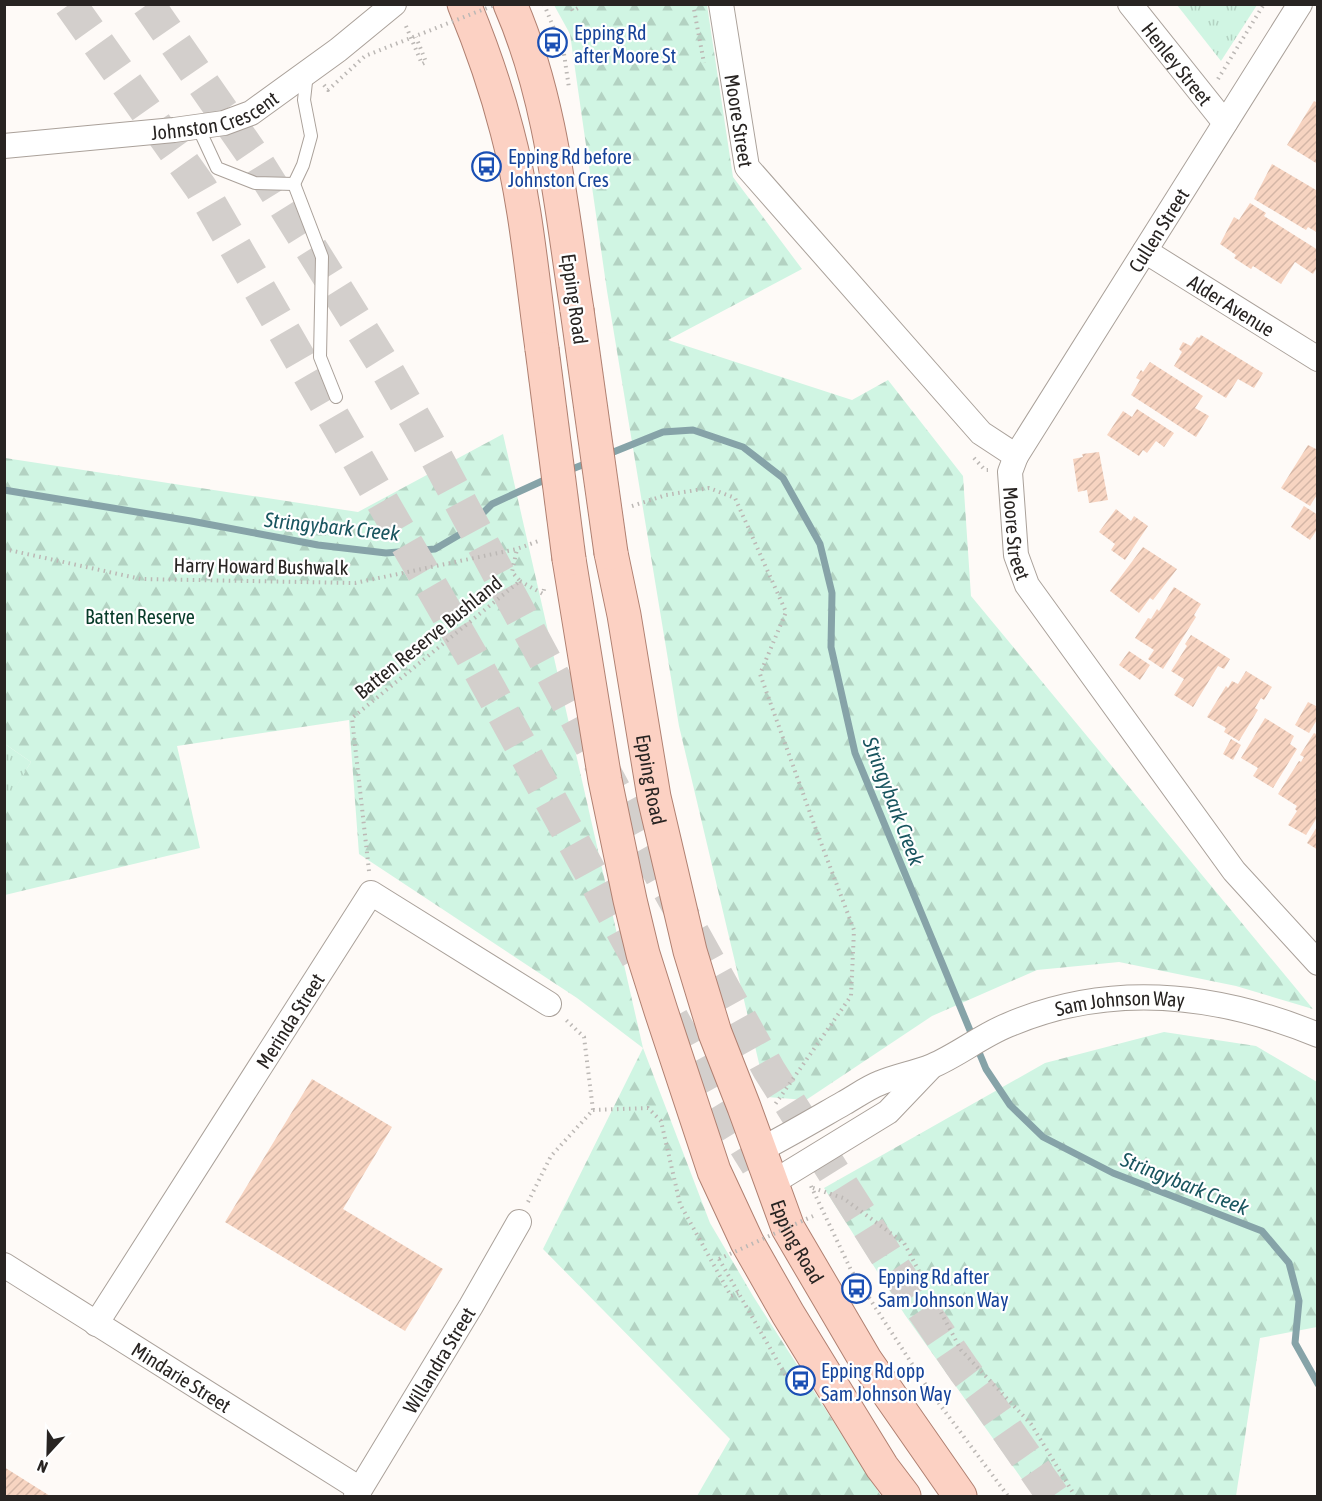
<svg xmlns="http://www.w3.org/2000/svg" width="1322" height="1501" font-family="'Asap Condensed',sans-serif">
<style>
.forest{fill:url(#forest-firs)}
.park{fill:url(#park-tufts)}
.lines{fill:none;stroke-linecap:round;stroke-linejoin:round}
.stream{stroke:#86a3a8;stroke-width:7}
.building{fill:url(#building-hatch)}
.motorway-tunnel{stroke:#d3cfcc;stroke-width:33;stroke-dasharray:33 16;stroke-linecap:butt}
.service-casing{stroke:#aaa19a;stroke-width:14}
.minor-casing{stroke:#aaa19a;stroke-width:26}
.primary-casing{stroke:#b08071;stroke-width:35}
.path{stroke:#bcb8b5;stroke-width:4;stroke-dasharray:1.5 4.5;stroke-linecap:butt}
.service{stroke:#fff;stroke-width:12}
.minor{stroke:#fff;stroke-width:24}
.primary{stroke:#fcd1c3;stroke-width:33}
.primary-bridge-casing{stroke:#b08071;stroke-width:35;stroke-linecap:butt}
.path-bridge{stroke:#bcb8b5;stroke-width:4;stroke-dasharray:1.5 4.5;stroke-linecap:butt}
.primary-bridge{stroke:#fcd1c3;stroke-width:33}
.labels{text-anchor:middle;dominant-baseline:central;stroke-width:4.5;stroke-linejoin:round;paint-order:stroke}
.transit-label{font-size:20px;fill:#164399;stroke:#fff;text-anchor:start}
.street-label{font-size:20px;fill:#282422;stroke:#fff}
.park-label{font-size:20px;fill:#073b29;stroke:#fff}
.water-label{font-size:21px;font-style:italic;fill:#19555f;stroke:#fff}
</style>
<defs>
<pattern id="forest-firs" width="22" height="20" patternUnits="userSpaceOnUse" patternTransform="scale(1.5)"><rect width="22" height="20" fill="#d0f5e3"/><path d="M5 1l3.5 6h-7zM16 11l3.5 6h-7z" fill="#b3d2c2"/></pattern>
<pattern id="park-tufts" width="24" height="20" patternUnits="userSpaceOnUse" patternTransform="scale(1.5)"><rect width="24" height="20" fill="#d0f5e3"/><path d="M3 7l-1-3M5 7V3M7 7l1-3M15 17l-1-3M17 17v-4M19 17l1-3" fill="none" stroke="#b3d2c2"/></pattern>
<pattern id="building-hatch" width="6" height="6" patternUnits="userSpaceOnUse" patternTransform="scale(1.5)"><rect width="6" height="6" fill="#f7d4c1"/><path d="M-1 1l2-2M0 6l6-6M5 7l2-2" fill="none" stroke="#d4b6a6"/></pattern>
</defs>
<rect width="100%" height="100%" fill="#fefaf7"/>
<g class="forest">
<polygon points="554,5 707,5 733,177 802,269 668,340 852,400 888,380 963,476 971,596 1313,1009 1236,986 1119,962 1037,970 932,1016 806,1100 767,1097 679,726 607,291 570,34"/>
<polygon points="503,434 643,1048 710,1223 753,1296 881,1496 697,1496 730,1439 543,1249 643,1048 577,998 359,854 349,720 177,746 200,848 5,895 4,806 31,762 5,744 5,458 358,512"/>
<polygon points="1164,1032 1256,1046 1317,1082 1317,1327 1260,1338 1236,1496 1034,1496 905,1315 824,1188 1045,1063"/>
</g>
<g class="park">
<polygon points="1177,5 1257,5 1221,61"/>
<polygon points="5,744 31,762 5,806"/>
</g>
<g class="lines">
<g class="stream">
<polyline points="606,455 663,432 693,430 743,447 783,478 820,544 832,593 831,647 855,753 986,1069 1010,1105 1043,1137 1113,1173 1262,1231 1289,1263 1299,1301 1295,1343 1318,1384"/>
<polyline points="567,471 590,462"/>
<polyline points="4,490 191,521 318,545 386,553 435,549 464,532 492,504 551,477"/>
</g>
</g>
<g class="building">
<polygon points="1314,101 1318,103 1316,163 1287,145"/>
<polygon points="1272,164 1316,190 1318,187 1318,233 1308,227 1306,230 1254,199"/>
<polygon points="1250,203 1266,213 1264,216 1318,250 1318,266 1313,274 1295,262 1281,284 1253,266 1251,269 1234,258 1236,255 1220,244 1234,217 1239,220"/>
<polygon points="1201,335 1263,373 1254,388 1238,379 1226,398 1174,366 1182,352 1179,349 1183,342 1191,346 1197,337 1199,338"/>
<polygon points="1150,362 1203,396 1195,408 1209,416 1196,437 1131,395 1140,380 1136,378 1141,370 1143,372"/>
<polygon points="1137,409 1174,433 1164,447 1156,441 1147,453 1143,450 1139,456 1107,435 1123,411 1132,417"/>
<polygon points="1308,445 1318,450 1318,493 1310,506 1281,488"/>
<polygon points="1099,452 1108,500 1089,503 1087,490 1078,492 1073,459 1083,457 1082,454"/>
<polygon points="1304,506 1318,515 1318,528 1310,540 1291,527"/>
<polygon points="1116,509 1131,521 1134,516 1148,526 1125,560 1111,550 1115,544 1099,532"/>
<polygon points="1143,547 1177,569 1153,600 1150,598 1139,613 1110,591"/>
<polygon points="1174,587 1201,604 1194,615 1196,617 1163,669 1148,659 1154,650 1135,638 1148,618 1151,619 1157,609 1159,611"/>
<polygon points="1191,635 1230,659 1224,669 1218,666 1193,707 1174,695 1184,679 1171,671 1187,646 1185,644"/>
<polygon points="1129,651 1150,665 1140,680 1119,665"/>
<polygon points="1246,671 1272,687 1264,700 1261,698 1255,708 1258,710 1239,741 1224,732 1226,728 1207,717 1226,686 1228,688 1232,681 1238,684"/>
<polygon points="1308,702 1318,707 1318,718 1309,733 1295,725"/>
<polygon points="1265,718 1294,736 1290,744 1297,749 1273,788 1253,776 1258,768 1241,758"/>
<polygon points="1314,733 1318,735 1318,768 1316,771 1318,772 1318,816 1306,835 1288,825 1297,811 1295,809 1297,806 1278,794 1299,761 1301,762 1304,757 1300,755"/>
<polygon points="1231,739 1241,745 1233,760 1223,754"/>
<polygon points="1318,825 1318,850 1307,843"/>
<polygon points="312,1079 392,1127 343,1209 443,1269 405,1331 225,1222"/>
<polygon points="4,1467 50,1496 4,1496"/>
</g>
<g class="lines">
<g class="motorway-tunnel">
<polyline points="70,4 201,188 471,655 640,963"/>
<polyline points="148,4 254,157 385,367 426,438 639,836 769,1070 891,1263 964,1370 982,1394 1053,1496"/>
<polyline points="672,1018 719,1103 757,1165"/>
</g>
<defs>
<g id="service">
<polyline points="198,127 217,168 255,183 294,184 303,165 311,136 304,100 307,73"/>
<polyline points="294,184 322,257 320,357 336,397"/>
</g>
<g id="minor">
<path id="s1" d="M721,4L747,167L981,433L1016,456L1010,472L1016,555L1027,585L1234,871L1318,963"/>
<path id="s2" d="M1130,4L1225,123"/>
<path id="s3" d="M4,146L174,130L224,123L251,113L338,50L394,4"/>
<path id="s4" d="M1145,251L1318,359"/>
<path id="s5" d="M1016,456L1300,4"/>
<path id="s6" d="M760,1150C789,1135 816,1119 844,1103C855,1097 867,1088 880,1083C896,1076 915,1073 932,1066C958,1055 981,1036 1008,1025C1111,981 1216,993 1318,1035"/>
<polyline points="772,1183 888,1112 930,1068"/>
<path id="s7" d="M4,1265L360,1489"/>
<path id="s8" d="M96,1324L371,893L549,1004"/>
<path id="s9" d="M356,1496L471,1306L519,1222"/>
</g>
<g id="primary">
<path d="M464,4C481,45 496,88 507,131C526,202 532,277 542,349"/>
<path d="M510,4C552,100 561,208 577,310"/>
<path id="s10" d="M611,553L624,615L654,797L690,951L715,1033L744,1107L788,1228L866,1361L960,1496"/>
<polyline points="569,559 605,780 630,900 643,954 661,1011 714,1171 747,1242 788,1314 882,1467 904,1496"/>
</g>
</defs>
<use href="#service" class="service-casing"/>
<use href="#minor" class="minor-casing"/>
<use href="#primary" class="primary-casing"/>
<g class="path">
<polyline points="544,4 564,54 569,88"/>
<polyline points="569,4 573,11 580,7 579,4"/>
<polyline points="693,4 704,63"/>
<polyline points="406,26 422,64 426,62 416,37"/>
<polyline points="1218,79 1264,4"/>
<polyline points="974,458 985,470 988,470"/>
<polyline points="632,506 666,495 709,488 735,498 786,612 760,674 818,835 854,930 851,996 774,1106"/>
<polyline points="4,549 141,579 355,583 517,549 541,540"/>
<polyline points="520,581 543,594 544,589"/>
<polyline points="369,871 352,718 520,581 512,572 517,549"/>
<polyline points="593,1110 648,1108 661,1121 680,1204 731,1296 739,1293"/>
<polyline points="811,1186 851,1270 929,1390 1008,1496"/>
<polyline points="813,1188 843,1198 904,1243 961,1350 1031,1424 1075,1496"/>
<polyline points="528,1202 551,1156 593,1110 584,1037 565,1019"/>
<polyline points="719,1259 790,1383"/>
</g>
<use href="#service" class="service"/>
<use href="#minor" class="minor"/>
<use href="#primary" class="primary"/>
<defs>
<g id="primary-bridge">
<polyline points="577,310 611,553"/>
<polyline points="542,349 569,559"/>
</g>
</defs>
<use href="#primary-bridge" class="primary-bridge-casing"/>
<g class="path-bridge">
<polyline points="324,85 328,90 365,56 497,4"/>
<polyline points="719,1259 813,1216"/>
</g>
<use href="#primary-bridge" class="primary-bridge"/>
</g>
<defs>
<symbol id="bus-ring" viewBox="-11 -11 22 22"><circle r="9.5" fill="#fff" stroke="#1a4fb4" stroke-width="1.5"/><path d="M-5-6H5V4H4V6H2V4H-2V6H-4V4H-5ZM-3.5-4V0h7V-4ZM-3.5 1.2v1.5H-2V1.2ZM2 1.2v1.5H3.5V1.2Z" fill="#1a4fb4"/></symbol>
</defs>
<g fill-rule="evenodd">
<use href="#bus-ring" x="536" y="26" width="33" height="33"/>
<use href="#bus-ring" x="470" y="150" width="33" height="33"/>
<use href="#bus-ring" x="840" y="1272" width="33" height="33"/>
<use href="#bus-ring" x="784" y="1364" width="33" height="33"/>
</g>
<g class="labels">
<g class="transit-label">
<text x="574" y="32">Epping Rd<tspan x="574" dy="23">after Moore St</tspan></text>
<text x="508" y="156">Epping Rd before<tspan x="508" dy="23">Johnston Cres</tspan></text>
<text x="878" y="1276">Epping Rd after<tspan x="878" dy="23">Sam Johnson Way</tspan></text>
<text x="821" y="1370">Epping Rd opp<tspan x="821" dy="23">Sam Johnson Way</tspan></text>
</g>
<g class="street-label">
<text stroke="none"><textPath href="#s2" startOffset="76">Henley Street</textPath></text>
<text stroke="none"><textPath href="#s3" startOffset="214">Johnston Crescent</textPath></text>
<text stroke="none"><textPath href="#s1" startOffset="118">Moore Street</textPath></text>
<text stroke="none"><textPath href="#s5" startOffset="267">Cullen Street</textPath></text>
<text transform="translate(575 299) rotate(82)">Epping Road</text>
<text stroke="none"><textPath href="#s4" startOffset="102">Alder Avenue</textPath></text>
<text stroke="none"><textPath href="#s1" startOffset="640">Moore Street</textPath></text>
<text transform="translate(261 566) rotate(1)">Harry Howard Bushwalk</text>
<text transform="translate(428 637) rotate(-39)">Batten Reserve Bushland</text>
<text stroke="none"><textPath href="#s10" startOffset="230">Epping Road</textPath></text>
<text stroke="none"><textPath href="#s6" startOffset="394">Sam Johnson Way</textPath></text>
<text stroke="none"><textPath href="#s8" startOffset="360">Merinda Street</textPath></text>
<text stroke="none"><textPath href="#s10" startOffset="716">Epping Road</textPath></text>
<text stroke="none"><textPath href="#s9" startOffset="159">Willandra Street</textPath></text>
<text stroke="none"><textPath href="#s7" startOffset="210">Mindarie Street</textPath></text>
</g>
<g class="park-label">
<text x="140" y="616">Batten Reserve</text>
</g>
<g class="water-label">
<text transform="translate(332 526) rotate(6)">Stringybark Creek</text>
<text transform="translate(894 801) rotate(69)">Stringybark Creek</text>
<text transform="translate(1185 1183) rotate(22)">Stringybark Creek</text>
</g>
</g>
<rect width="1322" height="1501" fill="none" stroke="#282422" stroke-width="12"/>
<g transform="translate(48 1453) rotate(202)" stroke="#ffffff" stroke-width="4.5" paint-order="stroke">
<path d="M0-4.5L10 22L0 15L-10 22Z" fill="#282422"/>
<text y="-9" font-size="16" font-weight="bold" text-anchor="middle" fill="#282422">N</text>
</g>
</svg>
